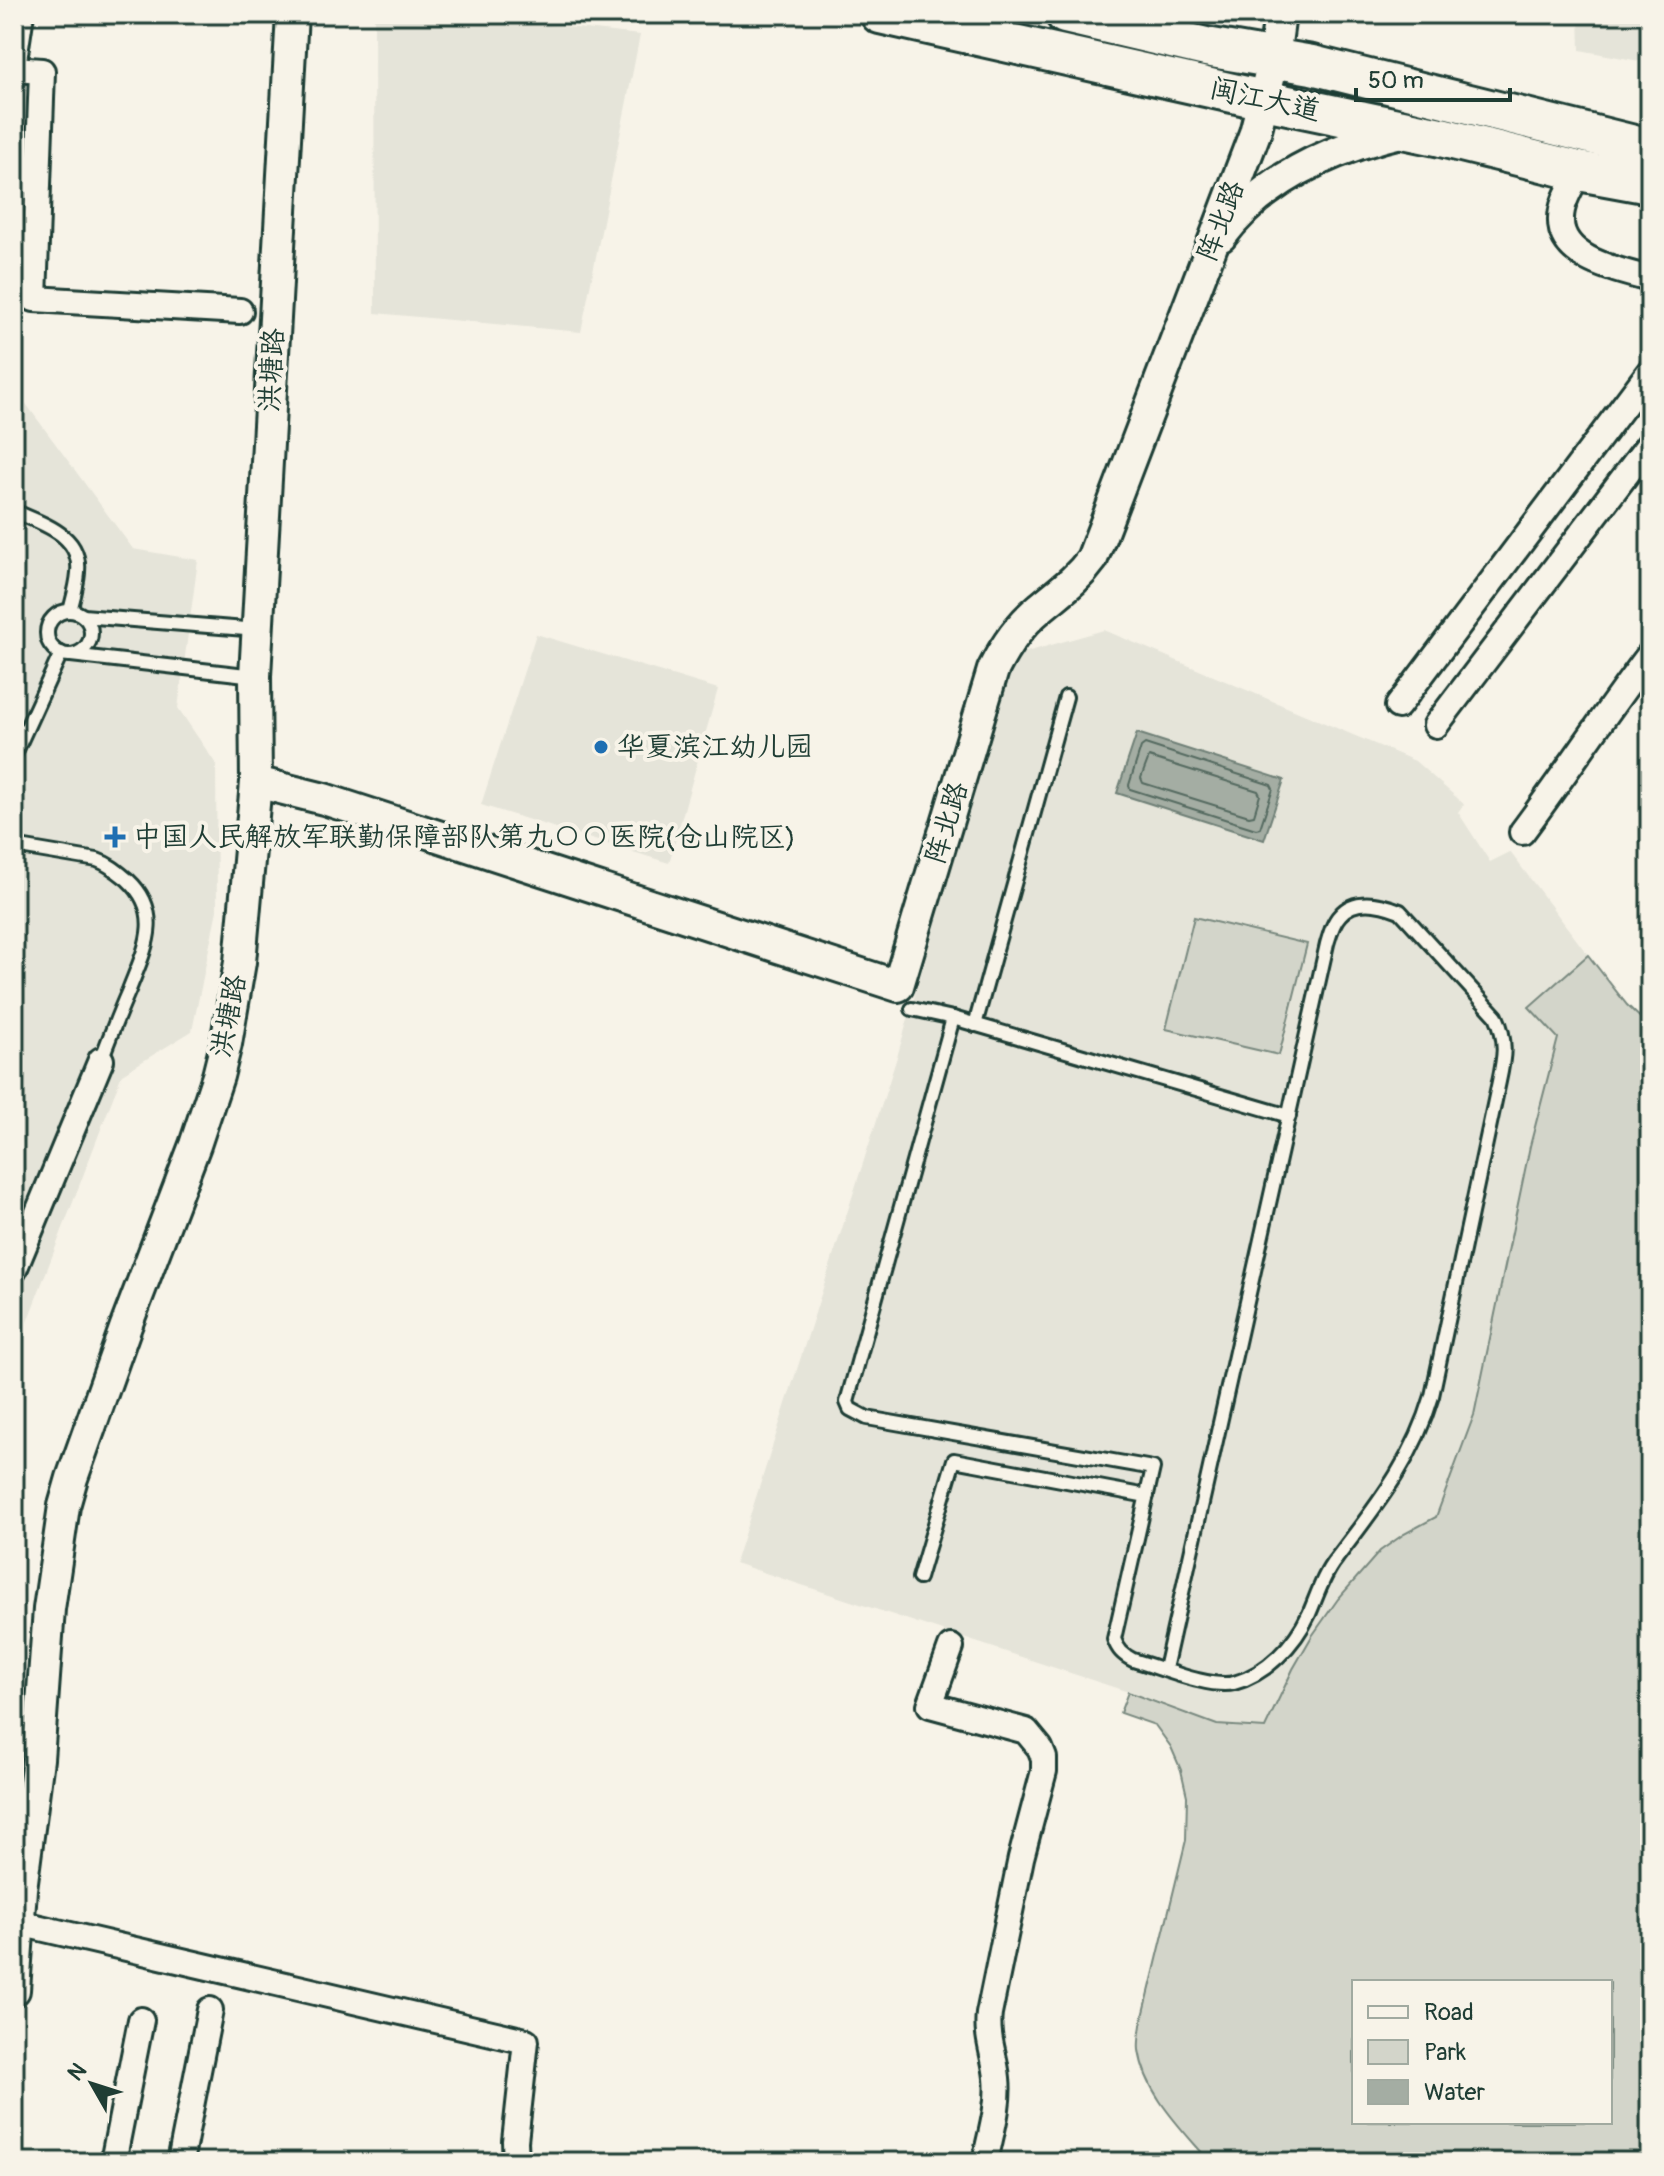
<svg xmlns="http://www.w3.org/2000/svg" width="1664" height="2176" font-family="Pangolin,'LXGW WenKai TC',sans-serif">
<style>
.built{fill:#e5e4d9}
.green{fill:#d3d5ca;stroke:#79897f;stroke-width:2;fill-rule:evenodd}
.water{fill:#a4ada3;stroke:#6f8077;stroke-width:2}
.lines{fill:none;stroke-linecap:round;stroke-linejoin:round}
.shore{stroke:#546a60;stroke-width:2}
.service-casing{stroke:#1f3d34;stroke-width:18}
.minor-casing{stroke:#1f3d34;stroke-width:30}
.tertiary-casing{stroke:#1f3d34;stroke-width:36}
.primary-casing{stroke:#1f3d34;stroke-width:44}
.service{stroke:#f7f3e8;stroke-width:12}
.minor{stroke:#f7f3e8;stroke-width:24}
.tertiary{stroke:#f7f3e8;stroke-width:30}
.primary{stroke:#f7f3e8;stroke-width:38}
.poi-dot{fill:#1f6fb2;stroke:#f7f3e8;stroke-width:3}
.labels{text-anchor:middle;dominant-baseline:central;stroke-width:8;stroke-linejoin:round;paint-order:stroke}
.street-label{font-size:28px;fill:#1f3d34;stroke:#f7f3e8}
.poi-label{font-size:28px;fill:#1f3d34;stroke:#f7f3e8;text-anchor:start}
</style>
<rect width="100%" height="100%" fill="#f7f3e8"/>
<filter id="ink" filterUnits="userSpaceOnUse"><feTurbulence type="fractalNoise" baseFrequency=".0125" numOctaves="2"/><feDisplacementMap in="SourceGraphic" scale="16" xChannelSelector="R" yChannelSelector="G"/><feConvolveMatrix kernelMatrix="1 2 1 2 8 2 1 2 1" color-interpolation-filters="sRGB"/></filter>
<g filter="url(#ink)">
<g class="built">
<polygon points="374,14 448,14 640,35 581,332 375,313"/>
<polygon points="1579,14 1650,14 1650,63 1580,50"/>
<polygon points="14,395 21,397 133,549 198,560 178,708 216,764 217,910 192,1031 122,1074 14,1356"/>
<polygon points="1104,630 1415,761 1464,804 1458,812 1490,862 1510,852 1588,955 1529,1007 1558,1038 1530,1146 1474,1415 1436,1517 1404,1534 1380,1551 1338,1599 1312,1636 1293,1669 1265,1729 1217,1725 1162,1703 735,1563 897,1057 960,839 1016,655"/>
<polygon points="536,634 718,689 669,863 481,805"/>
</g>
<g class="green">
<polygon points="1194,917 1307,944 1279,1055 1166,1029"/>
<path d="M1588,955L1627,1005L1650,1027V2162H1210C1183,2130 1145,2094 1139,2050C1138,2042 1140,2033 1141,2025L1186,1840L1187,1796L1181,1770L1171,1747L1155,1725L1120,1713L1128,1692L1217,1725L1265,1728L1293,1669L1312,1636L1338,1599L1380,1551L1404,1534L1436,1517L1474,1415L1530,1146L1558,1038L1529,1007ZM1354,1982H1610V2122H1354Z"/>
</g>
<polygon class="water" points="1137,733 1284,780 1264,840 1117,793"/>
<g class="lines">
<g class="shore">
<polygon points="1145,744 1271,785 1273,789 1260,828 1256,829 1130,789 1129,785 1141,747"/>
<polygon points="1149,757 1258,791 1260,795 1254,815 1249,816 1143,783 1141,778"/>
</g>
<defs>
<g id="service">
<path d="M14,511C42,524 82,534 78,573C77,586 73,599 70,611"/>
<circle cx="69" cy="633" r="22"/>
<polyline points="83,616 258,630"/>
<polyline points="71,655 255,676"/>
<polyline points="14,756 61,653"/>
<path d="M14,846L97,860C109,864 118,872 128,880C165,914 144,951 129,990C119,1013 110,1036 101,1060"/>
<polyline points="912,1009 953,1018 1289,1116"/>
<path d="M953,1018L847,1402L850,1409L867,1418L1153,1468L1114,1639C1118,1650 1123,1655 1133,1660C1159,1667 1210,1689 1234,1683C1267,1674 1295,1644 1309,1614C1317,1596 1323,1575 1336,1559C1376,1506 1413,1461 1432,1396L1497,1091C1503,1062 1509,1044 1496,1016L1400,911C1382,904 1355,897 1340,915C1333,922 1330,934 1327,944L1165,1669"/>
<polyline points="975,1025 1066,697"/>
<polyline points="919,1578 954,1460 1147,1496"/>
</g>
<g id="minor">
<polyline points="14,60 21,14"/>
<polyline points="14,69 42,71 34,299 240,311"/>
<path d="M1579,171C1572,186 1561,202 1561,219C1559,260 1621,271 1650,279"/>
<polyline points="1398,706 1650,371"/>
<polyline points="1436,725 1650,443"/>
<path d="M1522,832C1566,773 1606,712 1650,654"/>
<polyline points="14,1270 101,1060"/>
<path d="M951,1647L930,1705L1026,1731L1040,1748L1044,1758V1771L1021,1858L989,2014C986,2037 995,2056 997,2078C1000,2106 990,2136 985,2162"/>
<polyline points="19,1923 526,2041 515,2141 516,2162"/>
<polyline points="113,2162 141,2020"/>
<polyline points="180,2162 210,2010"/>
</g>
<g id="tertiary">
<path d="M1221,236C1265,177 1335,147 1405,131"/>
<path d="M256,782L324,799L898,986L993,670C1005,646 1019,625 1040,608C1060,591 1076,581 1092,559L1255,133L1274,58L1280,14"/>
<polyline points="14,1990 21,1889 38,1759 49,1609 64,1506 72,1478 126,1326 195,1145 218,1076 226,1044 240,962 256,782 255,676 292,14"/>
</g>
<g id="primary">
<polyline points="880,14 1264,100 1441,137 1579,171 1650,184"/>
<polyline points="1065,14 1206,47 1312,65 1650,149"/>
</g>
</defs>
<use href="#service" class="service-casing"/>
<use href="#minor" class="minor-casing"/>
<use href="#tertiary" class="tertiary-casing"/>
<use href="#primary" class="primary-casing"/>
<use href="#service" class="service"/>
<use href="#minor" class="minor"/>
<use href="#tertiary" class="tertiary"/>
<use href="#primary" class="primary"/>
</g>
</g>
<g class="poi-dot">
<circle cx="601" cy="747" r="8"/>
<path d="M111 825h8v8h8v8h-8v8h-8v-8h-8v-8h8z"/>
</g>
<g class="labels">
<g class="street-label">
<text transform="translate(1265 100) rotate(12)">闽江大道</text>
<text transform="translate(1221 221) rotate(-69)">阵北路</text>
<text transform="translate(272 370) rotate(-87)">洪塘路</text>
<text transform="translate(947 823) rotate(-73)">阵北路</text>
<text transform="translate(229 1016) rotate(-79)">洪塘路</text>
</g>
<g class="poi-label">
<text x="617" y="747">华夏滨江幼儿园</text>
<text x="133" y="837">中国人民解放军联勤保障部队第九〇〇医院(仓山院区)</text>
</g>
</g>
<rect width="1664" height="2176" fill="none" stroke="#f7f3e8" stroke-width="48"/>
<rect x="24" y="24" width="1616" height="2128" fill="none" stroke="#1f3d34" stroke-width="3" filter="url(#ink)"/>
<rect x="1352" y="1980" width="260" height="144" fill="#f7f3e8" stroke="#a1aaa0" stroke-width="2"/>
<rect x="1368" y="2006" width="40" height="12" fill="#f7f3e8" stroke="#a1aaa0" stroke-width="2"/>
<text x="1424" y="2020" font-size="24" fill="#1f3d34">Road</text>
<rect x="1368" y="2040" width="40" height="24" fill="#d3d5ca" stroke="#a1aaa0" stroke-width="2"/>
<text x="1424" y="2060" font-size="24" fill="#1f3d34">Park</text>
<rect x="1368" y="2080" width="40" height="24" fill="#a4ada3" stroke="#a1aaa0" stroke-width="2"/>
<text x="1424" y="2100" font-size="24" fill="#1f3d34">Water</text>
<g transform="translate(92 2084) rotate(309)" stroke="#f7f3e8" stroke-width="6" paint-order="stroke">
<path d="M0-6L14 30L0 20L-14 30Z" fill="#1f3d34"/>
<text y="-12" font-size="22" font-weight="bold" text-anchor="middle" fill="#1f3d34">N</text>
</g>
<path d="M1356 88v12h154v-12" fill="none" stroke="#1f3d34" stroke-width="4"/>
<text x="1368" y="88" font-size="24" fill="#1f3d34" stroke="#f7f3e8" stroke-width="6" paint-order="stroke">50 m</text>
</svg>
